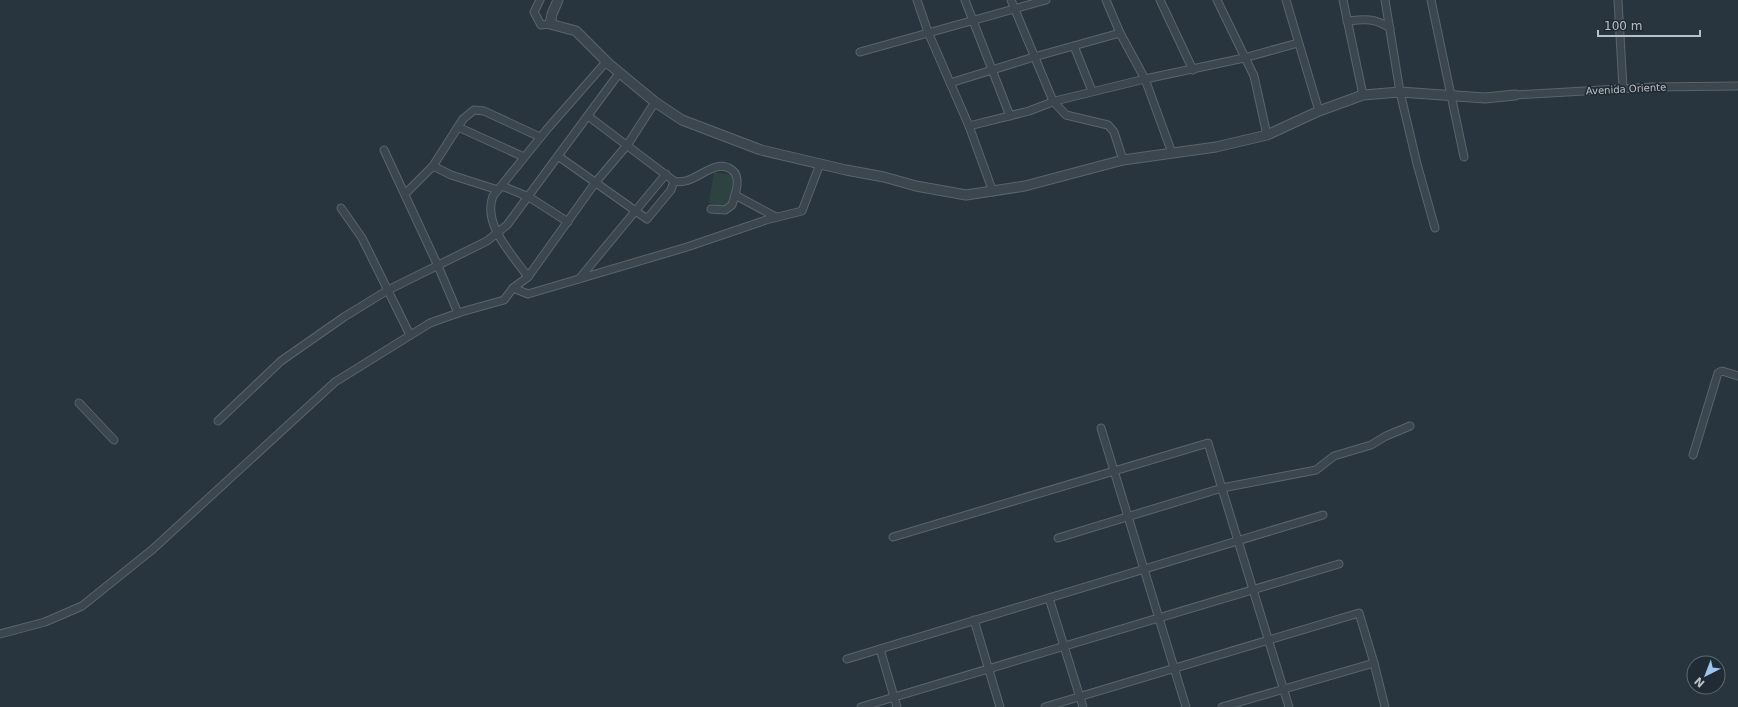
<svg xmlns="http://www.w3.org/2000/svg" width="1738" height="707" font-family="'DejaVu Sans',sans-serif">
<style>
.green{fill:#2d4340}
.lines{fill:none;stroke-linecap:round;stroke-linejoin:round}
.minor-casing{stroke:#5a646c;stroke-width:9}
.tertiary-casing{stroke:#5a646c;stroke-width:11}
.minor{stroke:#3c464e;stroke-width:7}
.tertiary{stroke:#3c464e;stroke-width:9}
.labels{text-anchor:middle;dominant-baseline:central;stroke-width:3.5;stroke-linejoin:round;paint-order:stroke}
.street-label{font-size:10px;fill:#b8c1c9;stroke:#212b33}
</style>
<rect width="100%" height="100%" fill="#28353e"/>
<polygon class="green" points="714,172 734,175 729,207 709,203"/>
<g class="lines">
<defs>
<g id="minor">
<polyline points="540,0 534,12 541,25 550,24"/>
<polyline points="917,0 928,32 969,126 993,192"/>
<polyline points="965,0 1010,116"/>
<polyline points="1011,0 1053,101 1066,115 1108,125 1114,132 1123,160"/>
<polyline points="1106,0 1120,33 1145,79 1172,153"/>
<polyline points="1160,0 1193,70"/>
<polyline points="1217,0 1254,76 1267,135"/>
<polyline points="1286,0 1319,111"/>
<polyline points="1343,0 1363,95"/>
<polyline points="1385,0 1400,92 1417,164 1435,228"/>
<polyline points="1431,0 1464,157"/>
<polyline points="1618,0 1623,88"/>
<path d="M1347,21C1366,19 1374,18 1390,28"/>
<polyline points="1074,46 1092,91"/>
<polyline points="860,52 1046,0"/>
<polyline points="950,83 1034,57 1120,33"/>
<polyline points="1515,95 1653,87 1738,86"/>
<polyline points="969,126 1029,111 1055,101 1145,79 1244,58 1298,43"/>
<polyline points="458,127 524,157"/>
<polyline points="384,150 438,266 458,313"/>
<polyline points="558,156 647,219 671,190 674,181 588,116"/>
<polyline points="433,166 451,175 498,190"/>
<path d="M674,181C695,187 713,156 732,170C742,177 735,195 732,205L725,210L711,209"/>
<polyline points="502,186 529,197 568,222"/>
<polyline points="405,194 433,166 463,119 474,110 484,111 540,137"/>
<polyline points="735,195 776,217"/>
<polyline points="341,208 362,238 410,335"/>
<path d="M528,277C513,255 482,225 493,196L548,128L606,62"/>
<polyline points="579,279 666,174"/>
<polyline points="513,288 528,277 595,183 628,144 655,102"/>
<polyline points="79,403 114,440"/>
<polyline points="218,421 281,361 344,317 388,290 487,241 507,225 620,72"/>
<polyline points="1101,428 1186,707"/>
<polyline points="1693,455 1718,373 1722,371 1738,376"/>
<polyline points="893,537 1208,443 1289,707"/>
<polyline points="1058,538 1222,488 1316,470 1334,456 1371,445 1386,436 1410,426"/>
<polyline points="1049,598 1083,707"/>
<polyline points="974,620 1000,707"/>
<polyline points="0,634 45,622 82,606 153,549 335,382 430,323 461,312 504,300 513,288 528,294 687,247 766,220 802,211 820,164"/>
<polyline points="880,649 897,707"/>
<polyline points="847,659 1323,515"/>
<polyline points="861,707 1339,564"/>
<polyline points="1045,707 1359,613 1374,663 1385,707"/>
<polyline points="1222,707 1374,663"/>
</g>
<polyline id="tertiary" points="558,0 552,14 550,24 576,31 609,64 655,102 682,120 761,150 846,170 884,177 916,186 966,195 1025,186 1123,160 1216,147 1267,135 1319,111 1363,95 1400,92 1485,98 1515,95"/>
</defs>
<use href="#minor" class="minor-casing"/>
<use href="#tertiary" class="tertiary-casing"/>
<use href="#minor" class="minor"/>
<use href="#tertiary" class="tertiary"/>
</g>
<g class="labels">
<g class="street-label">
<text transform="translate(1626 89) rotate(-3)">Avenida Oriente</text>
</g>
</g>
<g transform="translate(1706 675) rotate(222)"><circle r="19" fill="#212b33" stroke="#5d676f"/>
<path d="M0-3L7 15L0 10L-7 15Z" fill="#99c6ee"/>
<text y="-6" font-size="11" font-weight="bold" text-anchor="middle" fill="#b8c1c9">N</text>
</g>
<path d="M1598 30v6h102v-6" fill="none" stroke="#b8c1c9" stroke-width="2"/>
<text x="1604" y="30" font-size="12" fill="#b8c1c9" stroke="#212b33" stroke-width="3" paint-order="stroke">100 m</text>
</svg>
